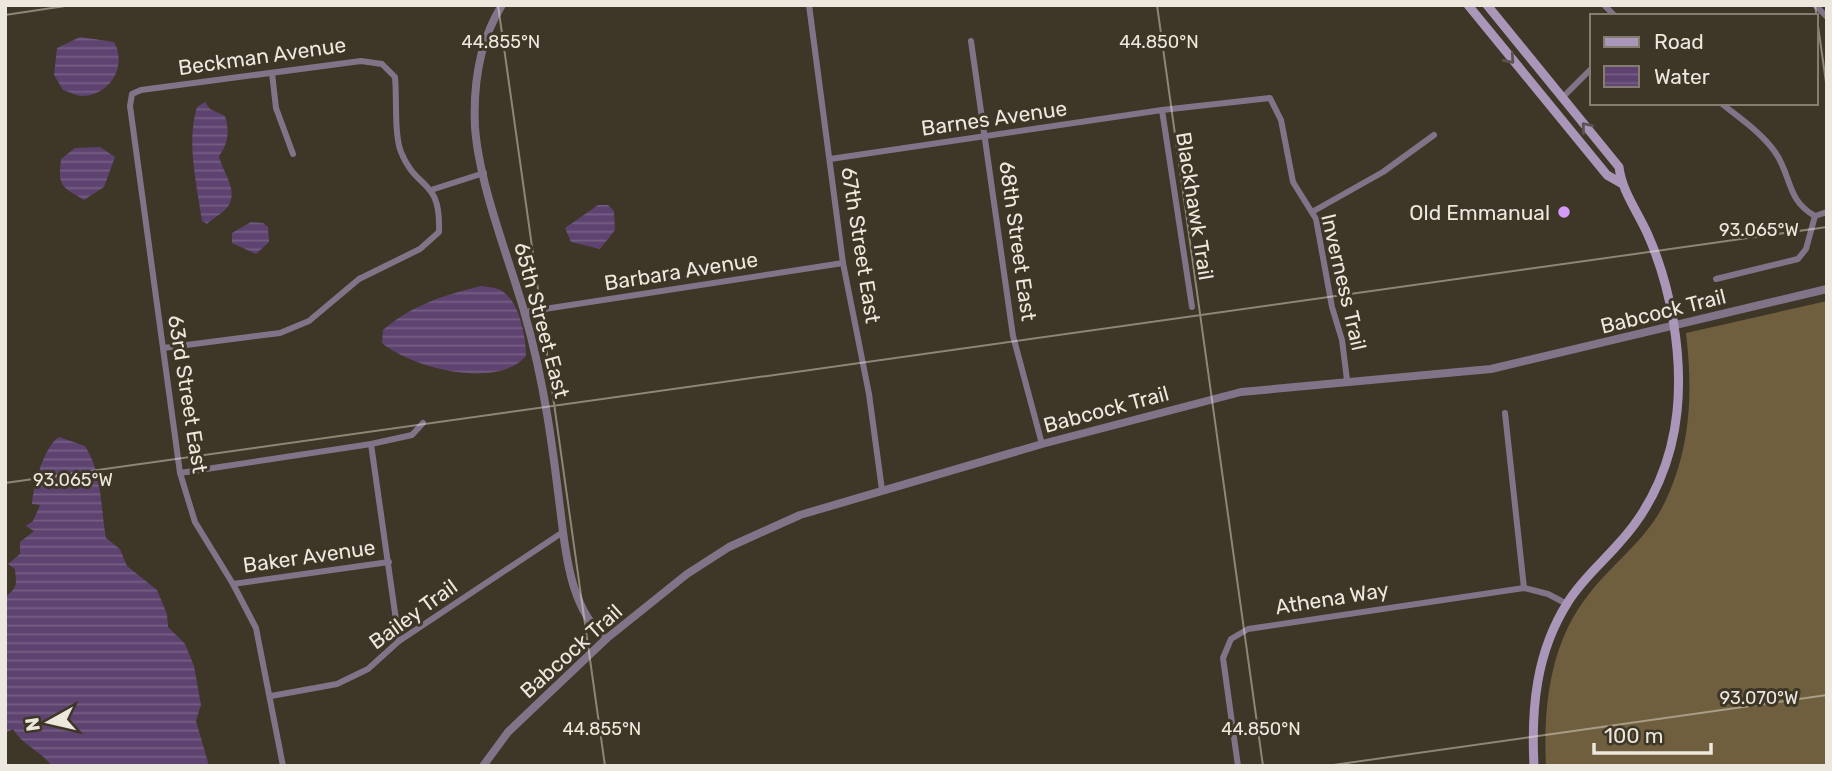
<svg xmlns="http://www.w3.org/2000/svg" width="1832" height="771" font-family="Rubik,sans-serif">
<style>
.grass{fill:#705f3e}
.water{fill:url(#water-rules)}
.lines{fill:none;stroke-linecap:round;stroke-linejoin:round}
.minor{stroke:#817489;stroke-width:6}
.tertiary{stroke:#817489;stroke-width:8}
.secondary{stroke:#aa96b8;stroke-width:9}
.oneway{stroke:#5e5352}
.ticks{fill:none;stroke:#ede8de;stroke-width:2;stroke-opacity:0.45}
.poi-dot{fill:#d59bfa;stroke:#3e3626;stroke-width:2.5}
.labels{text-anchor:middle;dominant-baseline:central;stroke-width:6;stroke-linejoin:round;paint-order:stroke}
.street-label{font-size:21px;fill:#ede8de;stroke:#3e3626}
.poi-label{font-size:21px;fill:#ede8de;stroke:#3e3626;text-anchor:end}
.ticks-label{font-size:18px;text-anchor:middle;fill:#ede8de;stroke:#3e3626;stroke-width:6;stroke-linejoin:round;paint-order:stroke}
</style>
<defs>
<pattern id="water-rules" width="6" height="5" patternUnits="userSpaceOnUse" patternTransform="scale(1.75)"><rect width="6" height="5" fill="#5e4370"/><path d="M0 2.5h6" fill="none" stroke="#755e84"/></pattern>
</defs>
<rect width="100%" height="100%" fill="#3e3626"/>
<path class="grass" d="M1827,301V766H1546C1543,707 1550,642 1589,594C1613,563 1646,540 1664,504C1691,449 1693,393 1686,333Z"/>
<g class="water">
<path d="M80,37L114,42C127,64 112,93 85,96C78,97 70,92 63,90L54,75L57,48Z"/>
<path d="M205,102L210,109L225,116C230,131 228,144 219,156C222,171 238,189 229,205C224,213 214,217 207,224L202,221C197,185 186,142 197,107Z"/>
<path d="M100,147L115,157L104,187L84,200C61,186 58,187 61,159L75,148Z"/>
<polygon points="598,205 608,205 614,211 615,230 600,249 571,242 565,228"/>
<polygon points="251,222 263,223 268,227 269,242 256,254 232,243 232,233"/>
<path d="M481,286C486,287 493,287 498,289C519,297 526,337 526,356C497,390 412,368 382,343L383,330C412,305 444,295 481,286Z"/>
<path d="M59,437L85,446C103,475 100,505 106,538L120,549L127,566L157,590L167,614L168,627L185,644L194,666L201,705L196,721L209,766H52C41,751 22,745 13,729L5,733V597C19,587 16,584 15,569L8,564L20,554V542L34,531L26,526L33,521L40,505L32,504C33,487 44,446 59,437Z"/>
</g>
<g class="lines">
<g class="minor">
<polyline points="809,5 843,263 869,394 882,490"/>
<polyline points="1604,5 1615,16"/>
<polyline points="1815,5 1827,17"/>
<polyline points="971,41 1013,336 1042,444"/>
<polyline points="272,73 276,108 293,154"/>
<polyline points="1562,98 1592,68"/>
<path d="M1721,103C1739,118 1761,132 1775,152C1792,176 1786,200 1815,216L1827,212"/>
<polyline points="1162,110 1192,307"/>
<polyline points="830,159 1162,110 1270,98 1281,120 1293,182 1316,219 1332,307 1342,340 1347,380"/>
<polyline points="431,190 484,173"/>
<polyline points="1312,212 1383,172 1434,135"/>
<polyline points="1716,279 1798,259 1806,249 1815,216"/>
<polyline points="525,312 843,263"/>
<path d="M163,348L280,333L309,321L359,279L420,249L439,232C441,177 417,192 401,152C394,135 397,97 395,77L382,64L361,61L141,90L132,94L130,106L180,473L195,522L233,584L256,628L283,766"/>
<polyline points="1505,413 1524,588"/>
<polyline points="371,444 399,641"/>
<polyline points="180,473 371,444 412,435 423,423"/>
<polyline points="233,584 389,562"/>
<polyline points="271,696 337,684 368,669 399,641 563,532"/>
<polyline points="1238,766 1223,658 1231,639 1248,629 1524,588 1548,594 1567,604"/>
</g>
<g class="tertiary">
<path d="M502,5C479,42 473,84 475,127C479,184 508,256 524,311C545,384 553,449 562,524C567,565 574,612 606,639"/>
<polyline points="483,766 508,732 549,693 606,639 687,574 729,547 800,515 1042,444 1241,392 1491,369 1827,289"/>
</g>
<g class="secondary">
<polyline points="1468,5 1607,175 1621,183"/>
<path d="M1487,5L1619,167C1622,192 1638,212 1648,235C1671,287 1683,355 1677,412C1672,460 1653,506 1620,542C1603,562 1582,579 1568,602C1536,652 1531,708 1534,766"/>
</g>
</g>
<defs><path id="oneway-chevron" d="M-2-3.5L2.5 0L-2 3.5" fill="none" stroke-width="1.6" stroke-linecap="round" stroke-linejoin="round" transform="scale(1.75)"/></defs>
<g class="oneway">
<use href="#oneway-chevron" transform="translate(1510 59) rotate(49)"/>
<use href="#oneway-chevron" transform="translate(1586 127) rotate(-130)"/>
</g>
<path class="ticks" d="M498,5L605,766M1157,5L1263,766M1815,5L1827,89M5,15L72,5M5,483L1827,227M1326,766L1827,695"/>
<circle class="poi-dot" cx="1564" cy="212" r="7"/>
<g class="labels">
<g class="street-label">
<text transform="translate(262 56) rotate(-8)">Beckman Avenue</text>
<text transform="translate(994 118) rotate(-8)">Barnes Avenue</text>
<text transform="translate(1195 206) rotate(81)">Blackhawk Trail</text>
<text transform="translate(1018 241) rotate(82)">68th Street East</text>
<text transform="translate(861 245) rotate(81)">67th Street East</text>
<text transform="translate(681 271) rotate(-9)">Barbara Avenue</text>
<text transform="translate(1344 282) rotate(77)">Inverness Trail</text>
<text transform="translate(1663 311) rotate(-14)">Babcock Trail</text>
<text transform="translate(542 320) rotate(75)">65th Street East</text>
<text transform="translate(188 394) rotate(81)">63rd Street East</text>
<text transform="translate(1106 409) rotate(-15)">Babcock Trail</text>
<text transform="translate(309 556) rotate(-8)">Baker Avenue</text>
<text transform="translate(1332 598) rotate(-9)">Athena Way</text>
<text transform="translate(413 614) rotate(-36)">Bailey Trail</text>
<text transform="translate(571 651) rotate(-42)">Babcock Trail</text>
</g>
<g class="poi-label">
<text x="1550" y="212">Old Emmanual</text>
</g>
</g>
<g class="ticks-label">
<text x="501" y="48">44.855°N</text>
<text x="1159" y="48">44.850°N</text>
<text x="1759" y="236">93.065°W</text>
<text x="73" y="486">93.065°W</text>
<text x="1759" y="704">93.070°W</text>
<text x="602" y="735">44.855°N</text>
<text x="1261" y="735">44.850°N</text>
</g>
<rect width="1832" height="771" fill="none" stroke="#ede8de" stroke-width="14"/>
<rect x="1590" y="14" width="228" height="91" fill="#3e3626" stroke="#847d70" stroke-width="2"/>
<rect x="1604" y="37" width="35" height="10" fill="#aa96b8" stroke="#847d70" stroke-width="2"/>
<text x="1654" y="49" font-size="21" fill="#ede8de">Road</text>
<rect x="1604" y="66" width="35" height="21" fill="url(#water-rules)" stroke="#847d70" stroke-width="2"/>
<text x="1654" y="84" font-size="21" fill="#ede8de">Water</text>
<g transform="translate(49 722) rotate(262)" stroke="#3e3626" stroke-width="5" paint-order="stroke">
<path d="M0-5L12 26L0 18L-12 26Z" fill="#ede8de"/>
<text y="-10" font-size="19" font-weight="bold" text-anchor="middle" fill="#ede8de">N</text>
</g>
<path d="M1594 743v10h117v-10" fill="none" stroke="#ede8de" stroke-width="3.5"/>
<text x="1604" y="743" font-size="21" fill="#ede8de" stroke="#3e3626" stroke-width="5" paint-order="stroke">100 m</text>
</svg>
